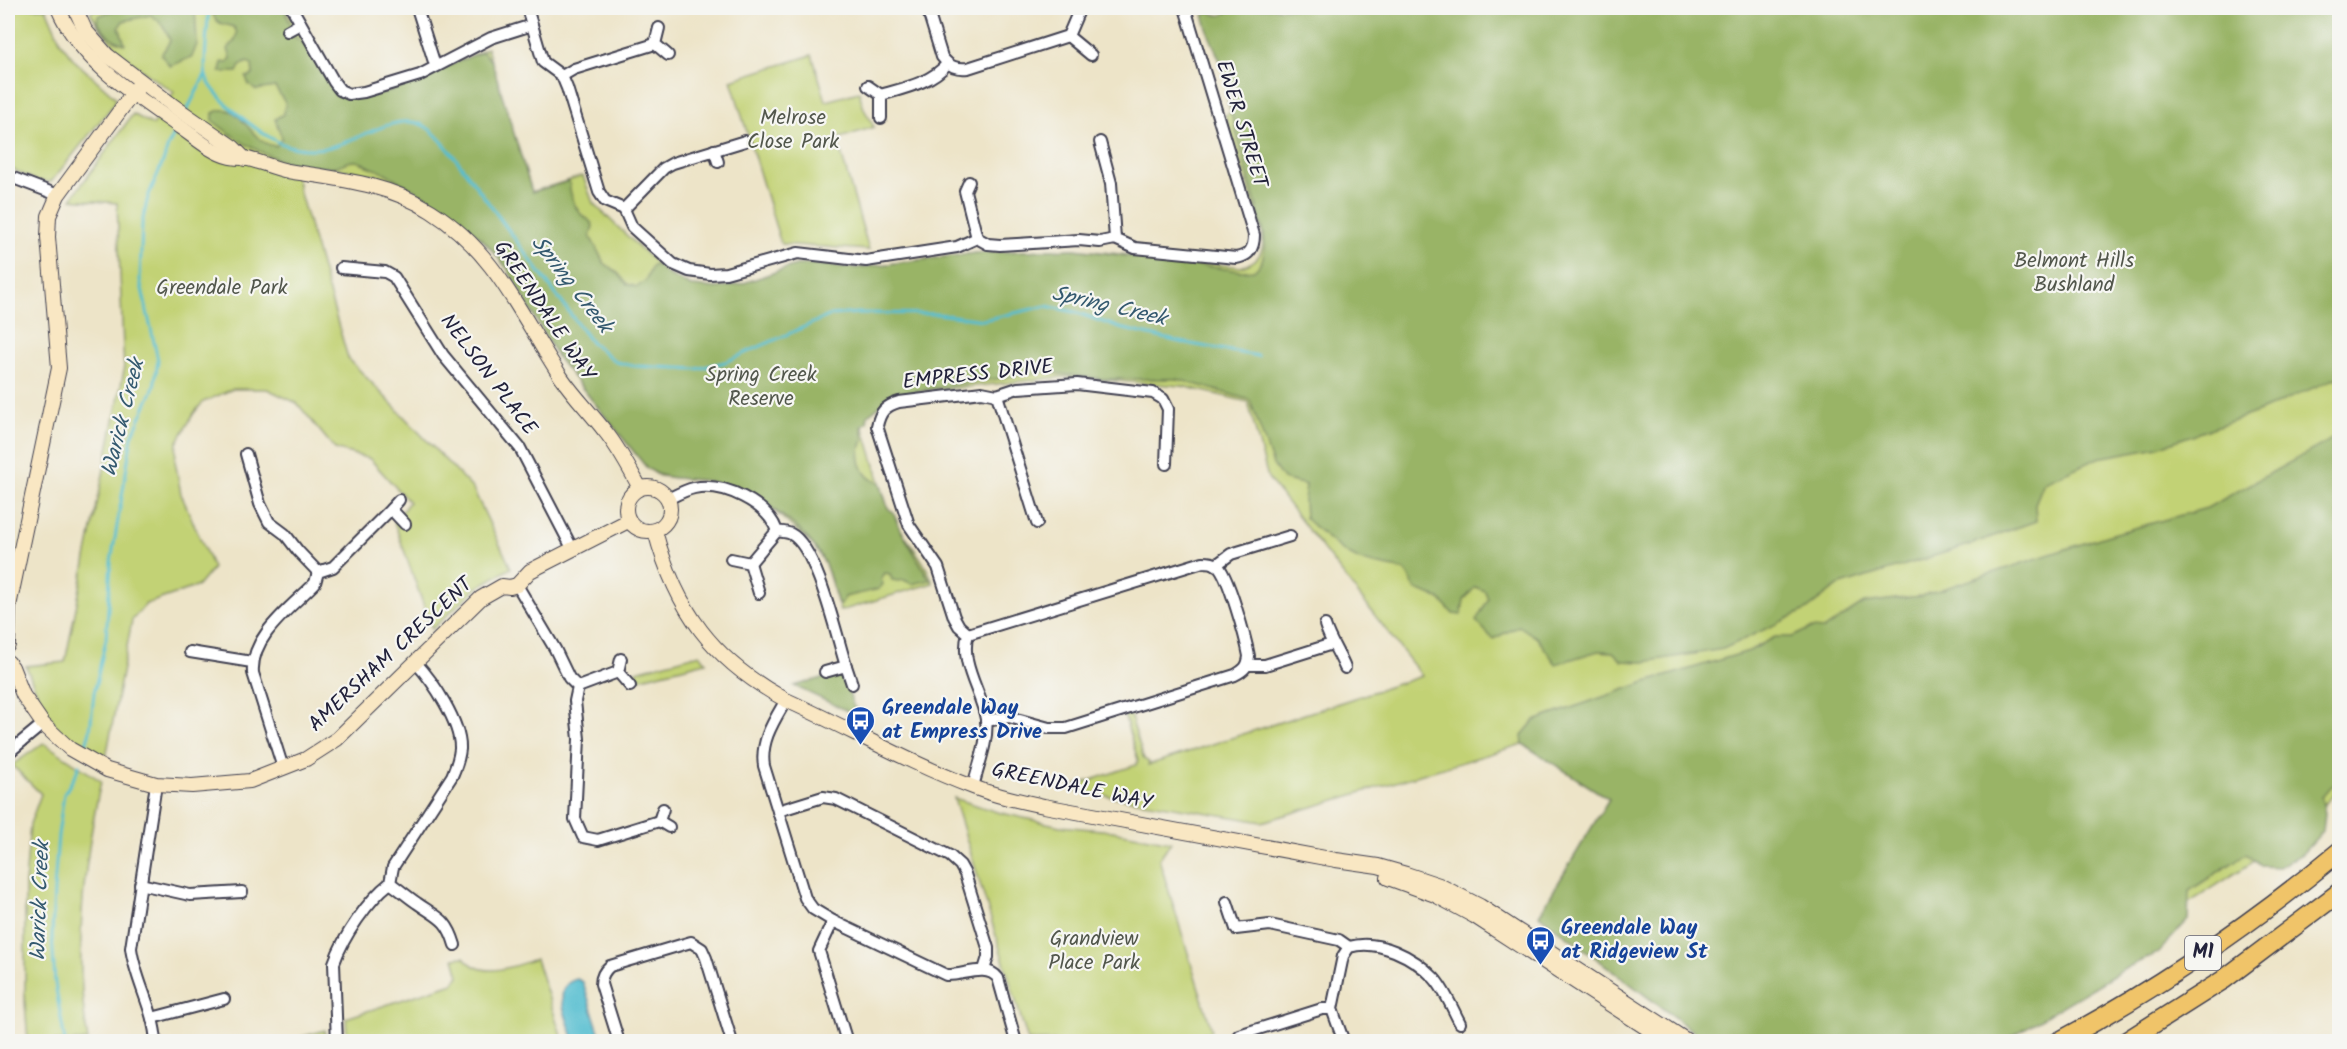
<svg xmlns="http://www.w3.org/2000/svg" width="2347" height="1049" font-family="Kalam,sans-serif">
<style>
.green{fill:#c2d275;stroke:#727a58;stroke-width:1.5}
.forest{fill:#99b466;stroke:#5e6b50;stroke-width:1.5}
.water{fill:#54bed0;stroke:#3b7086;stroke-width:1.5}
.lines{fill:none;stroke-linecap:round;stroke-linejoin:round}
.stream{stroke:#54bed0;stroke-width:3}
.street-casing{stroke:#403f50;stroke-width:14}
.secondary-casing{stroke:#403f50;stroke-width:16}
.highway-casing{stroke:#403f50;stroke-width:21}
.street{stroke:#fff;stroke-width:10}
.secondary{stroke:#f9e7c3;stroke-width:14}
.highway{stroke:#f0c469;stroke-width:18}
.labels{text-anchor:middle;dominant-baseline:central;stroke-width:4.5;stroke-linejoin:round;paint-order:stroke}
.shield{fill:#f6f6f2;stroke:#626272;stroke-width:1.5}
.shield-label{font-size:20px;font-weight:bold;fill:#22223b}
.park-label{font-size:21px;fill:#52574c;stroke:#f6f6f2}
.street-label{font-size:21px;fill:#22223b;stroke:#f6f6f2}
.transit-label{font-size:21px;font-weight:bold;fill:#164399;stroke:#f6f6f2;text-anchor:start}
.water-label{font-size:22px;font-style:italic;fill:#34596f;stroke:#f6f6f2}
</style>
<rect width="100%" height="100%" fill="#f6f6f2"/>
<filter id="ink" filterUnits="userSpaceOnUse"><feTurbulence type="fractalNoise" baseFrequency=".0167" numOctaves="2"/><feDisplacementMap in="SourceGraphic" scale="12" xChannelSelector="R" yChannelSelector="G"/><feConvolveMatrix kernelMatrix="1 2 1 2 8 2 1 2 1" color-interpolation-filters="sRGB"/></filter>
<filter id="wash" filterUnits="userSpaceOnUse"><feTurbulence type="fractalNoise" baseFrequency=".008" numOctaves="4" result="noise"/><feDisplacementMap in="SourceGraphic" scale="24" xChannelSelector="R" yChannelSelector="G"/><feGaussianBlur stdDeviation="1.35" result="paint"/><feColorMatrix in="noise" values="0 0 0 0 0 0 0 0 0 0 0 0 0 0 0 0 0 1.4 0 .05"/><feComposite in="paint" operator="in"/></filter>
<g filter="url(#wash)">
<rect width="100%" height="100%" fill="#ede4c8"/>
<g class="green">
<polygon points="8,8 46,8 61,43 75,61 116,98 114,104 51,182 37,181 8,167"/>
<path d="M102,8H285L337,91L352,99L369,96L422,81L487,48L532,192L583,176L593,203L667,274L691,286L717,288L741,284L796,265L811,264L856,268L977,253L1074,249L1241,267C1260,261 1265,251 1262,232L1225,115L1496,8H2339V790L2312,816L2258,859L1972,1041L1539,915L1609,799L1523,744L1262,822L1073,790L1076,788L1070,787L1136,765L1138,760L1124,715L1130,714L1144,759L1149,762L1148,765L1422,676L1268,478L1248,402L1182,386L1064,377L897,394L861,419L888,509C896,517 898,524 903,533C914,549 927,565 933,583L840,611L826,566L816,548L777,513L740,489L708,481L659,476L647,468L558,358L507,268L484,241L453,213L411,188L375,175L334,168L294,164L299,190L348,358L473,489L511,568L478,587L432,629L394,522L409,502L370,459L335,449L297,403L267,389H233L203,402L194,413L177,443L175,461L181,494L213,568L198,586L146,604L132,620L106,758C97,755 87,754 79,749C52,730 37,695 26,666L65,662L124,371L117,203L71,199L133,114L153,125L174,92C138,69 111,50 90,12Z"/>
<polygon points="812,55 826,101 859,92 864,109 874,127 837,139 869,250 781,244 731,80"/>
<polygon points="700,654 706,662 638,679 636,671"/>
<path d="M44,743L101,781C83,867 73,953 88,1041H28L25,1002V884L30,824L41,794L12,765Z"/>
<polygon points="954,798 997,812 1060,826 1112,831 1171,842 1159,859 1212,1031 1177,1041 1028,1041"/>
<path d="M464,957C482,981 513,966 536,959L563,1041H347L346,1018L453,983L459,976L454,958Z"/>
<polygon points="325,1030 325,1041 288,1041"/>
</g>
<g class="forest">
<path d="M119,8H195L197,44L192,57L170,66L161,55L170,41C166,29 161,22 151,15L123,21L119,27L125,44C111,41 104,32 97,22L98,16Z"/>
<path d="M221,8H283L291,25L286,33L299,39L305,45C315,59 324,80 336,91C366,117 450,60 483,52L492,62L532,192L569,181C570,192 572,204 580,213C585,218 590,219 593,226L590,236L604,263L617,272L627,284L637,287L646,280L652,266L657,265L667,274L691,286L717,288L741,284L796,265L811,264L856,268L977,253L1074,249L1241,271L1255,270C1266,260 1265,247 1264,234L1228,102L1229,82L1209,35L1203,15L1210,12C1219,17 1224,16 1232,8H2339V379L2336,378L2255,413L2158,447L2098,458L2044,482L2035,504L2036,521L1966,546L1838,586L1806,610L1723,649L1644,662L1622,661L1613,652L1598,651L1556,664L1537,638L1519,626L1493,639L1476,621L1488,599L1485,591L1475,587L1464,600L1461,615L1453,614L1440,599L1416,590L1405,570C1391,567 1376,565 1363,561C1341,553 1322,533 1305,518L1304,500L1306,485L1283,479L1273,465L1250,400L1177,379H1102L1044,372L897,394L888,399L868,415L867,422L862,426L864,439C855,454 860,478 880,483L888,508L893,512L900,529L930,580L912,584L904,580L899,581L892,580L890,574L885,573L881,579L883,584L879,589L845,597L840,605L838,604C832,586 828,564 816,549C793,517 746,488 708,481C684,477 668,482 647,468L558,358L507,268L484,241L453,213L380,170C370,170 364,161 354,161C346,161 339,167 332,167C286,169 247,149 213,121V113C241,97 248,144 276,146L282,138L275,119L283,114L286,104L275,87L256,90L249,85L246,77L253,75L252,64L247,62L240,66L237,72H220L222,62L227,63L231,58L228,49L235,40L237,33L234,27C224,23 218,26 213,15Z"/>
<polygon points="2339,432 2340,779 2321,796 2325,813 2323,831 2302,854 2279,867 2261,866 2246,854 2189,891 2188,920 2158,953 2128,967 2004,1041 1707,1042 1539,915 1609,799 1523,744 1522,735 1534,721 1643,683 1749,651 1775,637 1792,637 1811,628 1824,629 1864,603 1921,596 2109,535 2207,508 2327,442"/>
<polygon points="837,674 844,677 853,705 859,713 858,716 794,686"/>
</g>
<path class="water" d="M577,979L583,982L602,1041H576L573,1037C567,1018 550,986 577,979Z"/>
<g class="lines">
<g class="stream">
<path d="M209,8C208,20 203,66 206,76C213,98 259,133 280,143C294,149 310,150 325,148C353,144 385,119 412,122C429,123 440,140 451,152L591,342L616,362L635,366L697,369L725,362L831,315L859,313L938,314L983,320L1046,306L1075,312L1120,328L1180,342L1258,356"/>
<polyline points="186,112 205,75"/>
<polyline points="85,747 90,731 94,693 106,639 111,562 132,436 154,387 158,360 140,280 142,223 148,197 164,159 168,146 176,131"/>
<polyline points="65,1042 55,983 52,936 54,890 58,835 64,794 76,774 79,765"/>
</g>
</g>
</g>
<g filter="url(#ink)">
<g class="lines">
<defs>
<g id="street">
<polyline points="292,8 334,82 340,90 349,94 364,92 420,75 491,38 532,25"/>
<polyline points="417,8 435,65"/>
<path d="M527,8L543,62L562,76L567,88L599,192L605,201L624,209L632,227L673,264L689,271L710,274L726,273L798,253L866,261L957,247L977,238L988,244L1000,245L1079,240L1100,242L1115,239L1135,248L1236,258C1250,256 1254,248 1254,235L1185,8"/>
<path d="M927,8L942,57C950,67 956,69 968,68L1068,36"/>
<polyline points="1080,8 1068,36 1091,55"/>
<polyline points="659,28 655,44 668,55"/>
<polyline points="287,31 300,24"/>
<polyline points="562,76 574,69 655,44"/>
<polyline points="868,86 881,95 881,118"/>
<path d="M881,95C904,88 931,83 947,64"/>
<polyline points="1100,142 1111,183 1115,239"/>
<polyline points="714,150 718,162"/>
<polyline points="8,176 58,195"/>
<polyline points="969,182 965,191 977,238"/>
<polyline points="624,209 664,168 673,163 745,141"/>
<polyline points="341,268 385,272 394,277 443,355 520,448 572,548"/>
<polyline points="997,395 1037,523"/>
<polyline points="246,454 260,504 269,522 285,534 298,551 318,572"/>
<path d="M668,499C676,495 685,490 694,488C724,482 767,503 777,531C781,532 787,532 791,534C817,547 837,638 846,666"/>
<polyline points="399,500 391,509 405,524"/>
<polyline points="731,559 750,563 759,593"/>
<polyline points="750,563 777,531"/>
<polyline points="1216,565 1231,554 1290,536"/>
<polyline points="517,585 555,649 569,678 578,687 575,701 579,739 575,819 583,837 598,840 659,821"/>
<path d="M1325,625C1330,641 1339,653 1345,668"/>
<path d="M968,634L1203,562C1208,562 1213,562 1217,565C1228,573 1246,640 1249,656C1248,667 1244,670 1235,675L1066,728H1049L1009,717L986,721"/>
<polyline points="190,652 252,662"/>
<polyline points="621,659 618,672 630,686"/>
<polyline points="1248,665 1265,665 1332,644"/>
<polyline points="825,672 846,666 852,684"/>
<polyline points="578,687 618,672"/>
<path d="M786,700C774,721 760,741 764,766L805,898L813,909L833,921L946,975C963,976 986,963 998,978L1016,1042"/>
<polyline points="8,753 43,724"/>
<path d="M283,768L253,673C250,636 292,607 315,583L318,572L333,567L391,509"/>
<path d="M973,787C978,766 989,740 986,719C981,691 959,663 968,634L959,626L954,617L938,567L909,525L877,426C880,412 885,406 899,402L982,392L997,395L1018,388L1077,384L1153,393L1163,399L1168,409L1166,464"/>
<polyline points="663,809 659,821 669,827"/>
<polyline points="778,811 823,797 836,799 950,856 960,865 965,874 988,948 988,957 984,970"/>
<path d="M390,883C399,889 408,897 417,903C438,918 447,918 455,945"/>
<polyline points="140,884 190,895 242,892"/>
<polyline points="1227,902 1236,929 1270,925 1339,940 1349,947"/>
<polyline points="833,921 819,951 847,1042"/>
<polyline points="152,1018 224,999"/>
<path d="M156,1042C154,1009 135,980 131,948L156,784"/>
<path d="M337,1042L334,963C343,937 368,900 390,883L393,867L452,776C456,767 459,759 460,749C461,723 433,681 416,663"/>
<path d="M619,1042L601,984C601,976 604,971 610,966L691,942L702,949L706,958L732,1042"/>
<polyline points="1218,1042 1221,1042"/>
<polyline points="1233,1042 1239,1035 1322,1009 1332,1009"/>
<path d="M1344,1042L1332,1009L1343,956L1349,947C1378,938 1414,957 1434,978C1445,990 1452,1008 1460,1023"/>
<polyline points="1642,1042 1655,1025"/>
</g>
<g id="secondary">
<path d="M58,8C81,62 133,94 180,127C195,137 212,153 230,157C235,158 239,158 244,158C259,161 273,168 288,171C337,179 387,183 431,211C497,253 520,315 561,377C574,396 590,412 604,430C619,448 629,468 640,488"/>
<polyline points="75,8 85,30 107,55 175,107 233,147 245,159"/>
<circle cx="648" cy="509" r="22"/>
<path d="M655,531C676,610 713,661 786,700C848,728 909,763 973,787C996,796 1020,801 1044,806L1336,860L1378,866L1406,874L1439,885L1480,906L1689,1042"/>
<polyline points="8,645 9,606 59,368 48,237 49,216 58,195 141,82"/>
<polyline points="8,662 12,667 23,695 43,724 70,749 107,770 156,784 192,786 250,781 306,759 337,739 481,598 502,586 510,587 517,585 530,571 628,521"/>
<polyline points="1388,878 1435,895 1474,916 1668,1042"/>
</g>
<g id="highway">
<path d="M2058,1042C2158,988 2253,923 2340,851"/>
<polyline points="2125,1042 2223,980 2340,892"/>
</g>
</defs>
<use href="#street" class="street-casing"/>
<use href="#secondary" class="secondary-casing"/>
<use href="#highway" class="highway-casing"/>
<use href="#street" class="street"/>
<use href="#secondary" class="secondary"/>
<use href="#highway" class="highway"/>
</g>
</g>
<defs>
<symbol id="bus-pin" viewBox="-11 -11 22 30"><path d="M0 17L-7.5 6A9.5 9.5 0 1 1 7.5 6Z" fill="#1a4fb4" stroke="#f6f6f2"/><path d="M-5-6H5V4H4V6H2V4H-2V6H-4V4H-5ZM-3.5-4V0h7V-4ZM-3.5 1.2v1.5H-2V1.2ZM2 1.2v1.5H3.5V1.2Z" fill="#fff"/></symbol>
</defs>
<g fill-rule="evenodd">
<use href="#bus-pin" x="844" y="704" width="33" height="45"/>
<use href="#bus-pin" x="1524" y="924" width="33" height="45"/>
</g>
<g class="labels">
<rect class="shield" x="2185" y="936" width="36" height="34" rx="4.5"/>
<g class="shield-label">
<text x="2203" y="953">M1</text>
</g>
<g class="park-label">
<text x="793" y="118">Melrose<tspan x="793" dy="24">Close Park</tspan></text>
<text x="2074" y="261">Belmont Hills<tspan x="2074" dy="24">Bushland</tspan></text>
<text x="222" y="288">Greendale Park</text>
<text x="761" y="375">Spring Creek<tspan x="761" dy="24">Reserve</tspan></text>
<text x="1094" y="939">Grandview<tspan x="1094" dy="24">Place Park</tspan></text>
</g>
<g class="street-label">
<text transform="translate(1241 124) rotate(73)">EWER STREET</text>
<text transform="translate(544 311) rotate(56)">GREENDALE WAY</text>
<text transform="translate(488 375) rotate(53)">NELSON PLACE</text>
<text transform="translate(978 375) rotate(-6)">EMPRESS DRIVE</text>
<text transform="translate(391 655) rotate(-43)">AMERSHAM CRESCENT</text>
<text transform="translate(1072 787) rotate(12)">GREENDALE WAY</text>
</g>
<g class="transit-label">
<text x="882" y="708">Greendale Way<tspan x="882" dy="24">at Empress Drive</tspan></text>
<text x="1561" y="928">Greendale Way<tspan x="1561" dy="24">at Ridgeview St</tspan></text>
</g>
<g class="water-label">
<text transform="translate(571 285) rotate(52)">Spring Creek</text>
<text transform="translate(1109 307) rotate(13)">Spring Creek</text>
<text transform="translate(124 418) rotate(-76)">Warick Creek</text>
<text transform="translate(41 901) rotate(-88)">Warick Creek</text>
</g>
</g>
<rect width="2347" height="1049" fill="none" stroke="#f6f6f2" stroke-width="30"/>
</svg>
